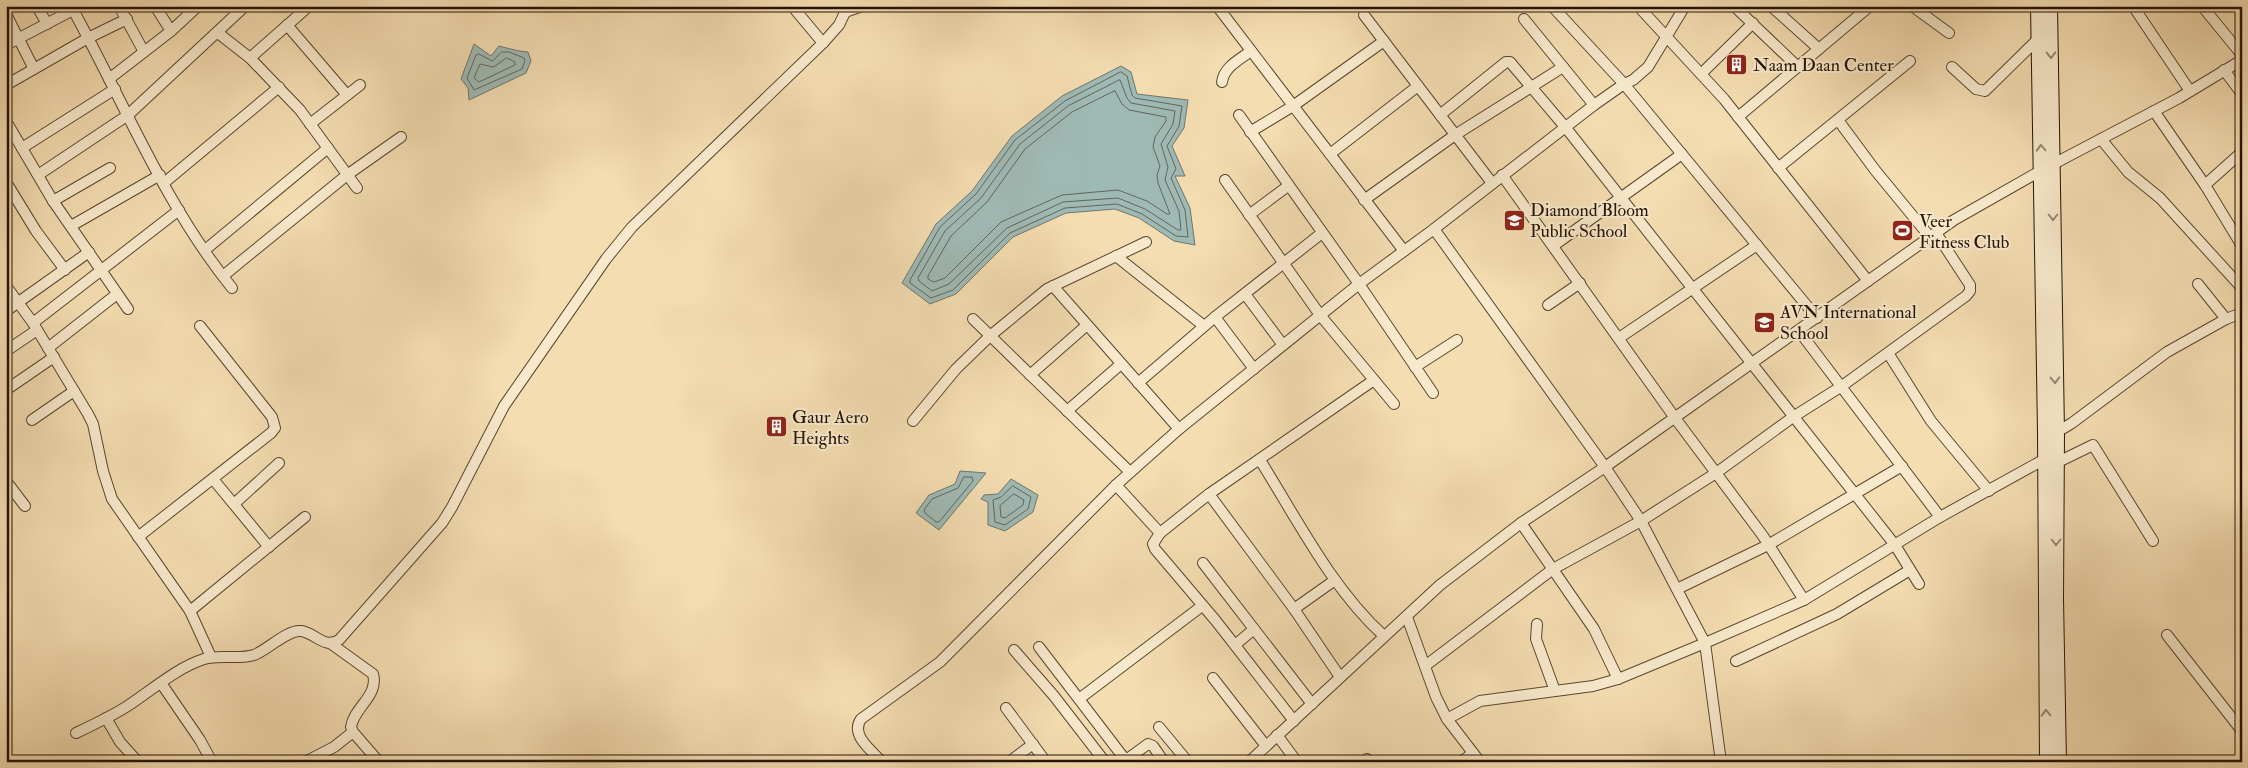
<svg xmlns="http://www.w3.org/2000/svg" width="2248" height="768" font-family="'IM FELL Double Pica',serif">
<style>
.water{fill:#9fbab5;stroke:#6e776e}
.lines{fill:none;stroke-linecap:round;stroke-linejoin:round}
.shore{stroke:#62665c;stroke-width:1}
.minor-casing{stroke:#59462f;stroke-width:12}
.secondary-casing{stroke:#251304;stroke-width:16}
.minor{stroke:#f8e9cc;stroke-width:10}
.secondary{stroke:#f8e9cc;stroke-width:14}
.oneway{stroke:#998972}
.labels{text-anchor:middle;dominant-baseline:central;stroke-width:4;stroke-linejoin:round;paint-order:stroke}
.poi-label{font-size:18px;fill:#251304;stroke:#f8e9cc;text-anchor:start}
</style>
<rect width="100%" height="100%" fill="#f4ddb1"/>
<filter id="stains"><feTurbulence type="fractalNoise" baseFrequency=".004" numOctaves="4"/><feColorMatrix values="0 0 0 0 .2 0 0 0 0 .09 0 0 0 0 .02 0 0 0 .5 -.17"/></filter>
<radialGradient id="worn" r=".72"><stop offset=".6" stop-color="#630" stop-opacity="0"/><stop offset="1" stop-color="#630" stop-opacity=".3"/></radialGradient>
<g class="water">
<path d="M474,44L491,56L499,46C507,48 521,52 528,52L531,61L526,73L469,100L468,88L461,79Z"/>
<polygon points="1121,66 1131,72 1137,94 1188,100 1184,128 1172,146 1185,176 1175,176 1190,208 1195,245 1174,241 1139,218 1115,209 1066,213 1013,237 956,294 930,304 902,283 936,224 972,191 1012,136 1062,96"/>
<polygon points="960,471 986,473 939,530 916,513 929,495 955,484"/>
<polygon points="1011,479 1038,495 1033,512 1005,531 988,525 988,502 981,499 984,495 998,494"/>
</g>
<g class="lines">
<g class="shore">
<polygon points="502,52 509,52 524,58 525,61 522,69 474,90 467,78 476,55 479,54 492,61"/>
<polygon points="507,58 515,62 515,65 479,82 474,78 480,64 493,67"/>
<polygon points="1121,72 1127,76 1132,95 1135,98 1182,106 1179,126 1167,146 1176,169 1171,178 1185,210 1188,237 1176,236 1142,214 1117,204 1065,208 1010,233 953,290 931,298 910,283 910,280 940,227 976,194 1015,140 1065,101"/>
<polygon points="1120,80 1127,98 1131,103 1175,111 1173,124 1161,144 1168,167 1165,180 1179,211 1181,230 1178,230 1145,209 1118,198 1063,202 1007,228 949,284 932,291 919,281 918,278 945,231 981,198 1020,144 1068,106"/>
<polygon points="1115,91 1122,104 1129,110 1166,117 1166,121 1155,137 1153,147 1160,166 1157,175 1158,183 1170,214 1167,214 1147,201 1118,190 1062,195 1001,222 945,278 934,282 928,279 928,276 951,236 987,202 1025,149 1072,112"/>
<polygon points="964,477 972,477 973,481 939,522 936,522 925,513 924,510 932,499 958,488"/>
<polygon points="1013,486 1031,497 1028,509 1005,525 995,522 993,500 1001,497"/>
<polygon points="1014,494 1024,500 1023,505 1005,518 1001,517 1000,506"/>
</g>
<defs>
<g id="minor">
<polyline points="37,6 47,24"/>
<path d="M71,6C123,100 164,204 232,288"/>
<polyline points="119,6 144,52"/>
<polyline points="155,6 171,31"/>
<polyline points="792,6 823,43"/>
<polyline points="1217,6 1404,251"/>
<polyline points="1552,6 1624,84 1817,318"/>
<polyline points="1638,6 1724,99 1868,281"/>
<polyline points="1734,6 1798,67"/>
<polyline points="1771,6 1819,49"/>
<polyline points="1912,6 1949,33"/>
<polyline points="2133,6 2190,91"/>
<polyline points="2202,6 2242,55"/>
<polyline points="845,12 862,6"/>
<polyline points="6,14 34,69"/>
<polyline points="1364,15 1492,183"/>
<polyline points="1524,19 1594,105"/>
<polyline points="287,25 347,95"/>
<polyline points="218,33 250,58 300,110 357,188"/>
<polyline points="6,45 73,10"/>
<polyline points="250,58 309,6"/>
<polyline points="1952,67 1976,89 1985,91 2039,38"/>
<polyline points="2224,70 2242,94"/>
<polyline points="1701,74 1753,23"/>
<polyline points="109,79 171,31 198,6"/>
<path d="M1222,82C1224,67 1239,60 1251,51"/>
<polyline points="6,85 88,38 127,19"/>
<polyline points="2154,111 2205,185 2242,246"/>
<polyline points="1239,115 1359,284 1433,393"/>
<polyline points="1440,115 1506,62 1510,62 1566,128 1895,545 1919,584"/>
<polyline points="1738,117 1870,6"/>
<polyline points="1838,120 1875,170 1930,237"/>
<polyline points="6,121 53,201 128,309"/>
<polyline points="310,124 360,85"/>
<polyline points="1250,132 1293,106 1384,41"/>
<polyline points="2101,139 2128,172 2160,198 2242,288"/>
<polyline points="22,148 115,89"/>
<polyline points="1330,154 1418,86"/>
<polyline points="1778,168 1910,61"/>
<polyline points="38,175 128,115 245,6"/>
<polyline points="1502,175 1675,418 1763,536 1804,600"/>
<polyline points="1225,180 1320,315 1394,404"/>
<polyline points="6,182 36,231 65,270"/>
<polyline points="164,183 279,87"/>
<polyline points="2205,185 2242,152"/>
<polyline points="1364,200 1455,135 1563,67"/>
<polyline points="53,201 110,168"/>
<polyline points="1249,215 1288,186"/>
<polyline points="71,226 160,175"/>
<polyline points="1434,229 1605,467 1641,521 1705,643 1721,762"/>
<polyline points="1553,246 1682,154"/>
<polyline points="205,250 328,148"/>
<polyline points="1116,256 1204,326"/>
<polyline points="223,276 347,175 401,137"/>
<polyline points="2198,284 2226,319"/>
<polyline points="6,286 33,323 88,414 93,424 103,471 112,499 190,611 211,657"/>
<polyline points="1053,286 1179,429"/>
<polyline points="1245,294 1283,345"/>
<polyline points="1548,305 1580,283"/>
<polyline points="6,311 89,252"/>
<polyline points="1215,317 1254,369"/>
<polyline points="973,319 1130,472"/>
<polyline points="33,323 179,210"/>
<polyline points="1799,331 1940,517"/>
<polyline points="1619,338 1757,245"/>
<polyline points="48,348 117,294"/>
<polyline points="6,351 37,330"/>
<polyline points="1888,353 1931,421 1989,491"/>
<polyline points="1415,367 1457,340"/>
<polyline points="1030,375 1087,325"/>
<polyline points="1138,383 1215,317 1322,233"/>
<polyline points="6,390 54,357"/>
<polyline points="1067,411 1121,364"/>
<polyline points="32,420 74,391"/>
<polyline points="913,421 956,369 990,336 1047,289 1146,242"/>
<polyline points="2057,432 2072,423 2167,352 2226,319 2242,313"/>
<path d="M1260,460C1297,519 1332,589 1384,636"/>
<polyline points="2056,463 2093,445 2153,541"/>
<polyline points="213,479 269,547"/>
<polyline points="6,481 25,506"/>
<polyline points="1116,485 1160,533"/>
<polyline points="1209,494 1294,609 1340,677"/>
<polyline points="234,504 279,463"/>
<polyline points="1521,523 1594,629 1618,679"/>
<polyline points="138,537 271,433 275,428 272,417 200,326"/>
<polyline points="1203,563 1312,704"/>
<polyline points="1677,589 1768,545 1902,466"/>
<polyline points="1294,609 1335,580"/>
<polyline points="190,611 305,517"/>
<polyline points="1407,617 1436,697 1447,719 1480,762"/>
<polyline points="1537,624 1536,639 1555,691"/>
<polyline points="2167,635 2242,731"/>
<path d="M330,643L373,674C379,696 354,707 351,727L353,732L379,762"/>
<polyline points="1235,645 1254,629"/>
<polyline points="1039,647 1127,762"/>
<polyline points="1014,650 1054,696 1105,762"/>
<polyline points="1736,661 1837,614 1910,570"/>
<polyline points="1425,666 1553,569 1641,521 1716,473 1793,417 1842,386 1966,296 1970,291 1970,285 1936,233"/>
<polyline points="1213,678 1266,746"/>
<polyline points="161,683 200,740 212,762"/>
<polyline points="1079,699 1202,606"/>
<polyline points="1006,708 1046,762"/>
<polyline points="106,718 120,742 138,762"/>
<polyline points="1447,719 1480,701 1593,686 1618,679 1705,643 1804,600 1940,517 2045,459"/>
<polyline points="1294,721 1216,621 1155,549 1153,544 1160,533 1209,494 1374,380"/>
<polyline points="1159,727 1188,762"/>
<path d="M76,733C93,725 110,717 126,707C151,691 176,668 204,659C220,654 238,660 254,655C266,651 288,629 301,631C316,633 323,649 339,640L442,523L452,507L504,406L606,259L632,227L823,43L839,25L848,6"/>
<polyline points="1277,735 1297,762"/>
<polyline points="1367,759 1369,762"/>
<polyline points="1126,760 1148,744 1153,746 1164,762"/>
<polyline points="305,762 334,747 353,732"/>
<path d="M882,762C871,750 850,735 861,719L940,662L1116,485L1179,429L1359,284L1434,229L1594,105L1624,84L1633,80L1648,67L1685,6"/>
<polyline points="1009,762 1033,744"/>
<polyline points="1249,762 1440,585 1521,523 1605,467 1954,220 2042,170 2179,98 2242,60"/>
<polyline points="1461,762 1473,753"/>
</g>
<g id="secondary">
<polyline points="2038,6 2045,432 2047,762"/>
<polyline points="2050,6 2057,432 2056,599 2059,762"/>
</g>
</defs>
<use href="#minor" class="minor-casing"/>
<use href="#secondary" class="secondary-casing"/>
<use href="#minor" class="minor"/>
<use href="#secondary" class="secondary"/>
</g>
<defs><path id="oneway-chevron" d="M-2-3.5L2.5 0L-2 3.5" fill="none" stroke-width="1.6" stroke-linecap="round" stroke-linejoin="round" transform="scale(1.25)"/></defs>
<g class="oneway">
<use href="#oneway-chevron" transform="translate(2051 55) rotate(89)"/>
<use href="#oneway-chevron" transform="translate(2041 148) rotate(-92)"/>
<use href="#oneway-chevron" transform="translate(2053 217) rotate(90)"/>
<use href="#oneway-chevron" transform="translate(2055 380) rotate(89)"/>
<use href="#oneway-chevron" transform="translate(2056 542) rotate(90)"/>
<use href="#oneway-chevron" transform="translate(2046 713) rotate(-91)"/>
</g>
<defs>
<symbol id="building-square" viewBox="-11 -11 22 22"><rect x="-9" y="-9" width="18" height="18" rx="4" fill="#8f2418" stroke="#f8e9cc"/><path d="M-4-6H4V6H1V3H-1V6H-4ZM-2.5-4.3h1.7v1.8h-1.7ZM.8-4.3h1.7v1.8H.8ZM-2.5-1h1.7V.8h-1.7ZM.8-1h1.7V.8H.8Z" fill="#fff"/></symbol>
<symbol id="school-square" viewBox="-11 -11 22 22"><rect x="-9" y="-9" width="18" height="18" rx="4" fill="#8f2418" stroke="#f8e9cc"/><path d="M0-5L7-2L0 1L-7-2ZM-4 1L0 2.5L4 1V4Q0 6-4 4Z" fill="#fff"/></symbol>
<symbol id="stadium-square" viewBox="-11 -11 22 22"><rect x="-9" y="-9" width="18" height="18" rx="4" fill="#8f2418" stroke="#f8e9cc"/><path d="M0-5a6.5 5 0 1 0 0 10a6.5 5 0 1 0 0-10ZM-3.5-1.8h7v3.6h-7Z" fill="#fff"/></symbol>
</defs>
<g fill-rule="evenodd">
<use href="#building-square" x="1724" y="52" width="25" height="25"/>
<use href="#school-square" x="1502" y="208" width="25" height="25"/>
<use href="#stadium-square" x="1890" y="218" width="25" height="25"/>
<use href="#school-square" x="1752" y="310" width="25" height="25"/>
<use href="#building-square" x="764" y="414" width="25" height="25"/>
</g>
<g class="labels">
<g class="poi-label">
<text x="1753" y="65">Naam Daan Center</text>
<text x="1530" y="210">Diamond Bloom<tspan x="1530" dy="21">Public School</tspan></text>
<text x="1919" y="221">Veer<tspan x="1919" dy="21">Fitness Club</tspan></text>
<text x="1780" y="312">AVN International<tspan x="1780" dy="21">School</tspan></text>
<text x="792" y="417">Gaur Aero<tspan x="792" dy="21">Heights</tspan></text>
</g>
</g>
<rect width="2248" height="768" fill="none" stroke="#f4ddb1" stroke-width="25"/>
<rect x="8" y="8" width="2233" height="753" fill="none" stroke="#251304" stroke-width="2.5"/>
<rect x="12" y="12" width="2223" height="743" fill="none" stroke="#251304"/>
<rect width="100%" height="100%" filter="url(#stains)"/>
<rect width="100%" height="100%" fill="url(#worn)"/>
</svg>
